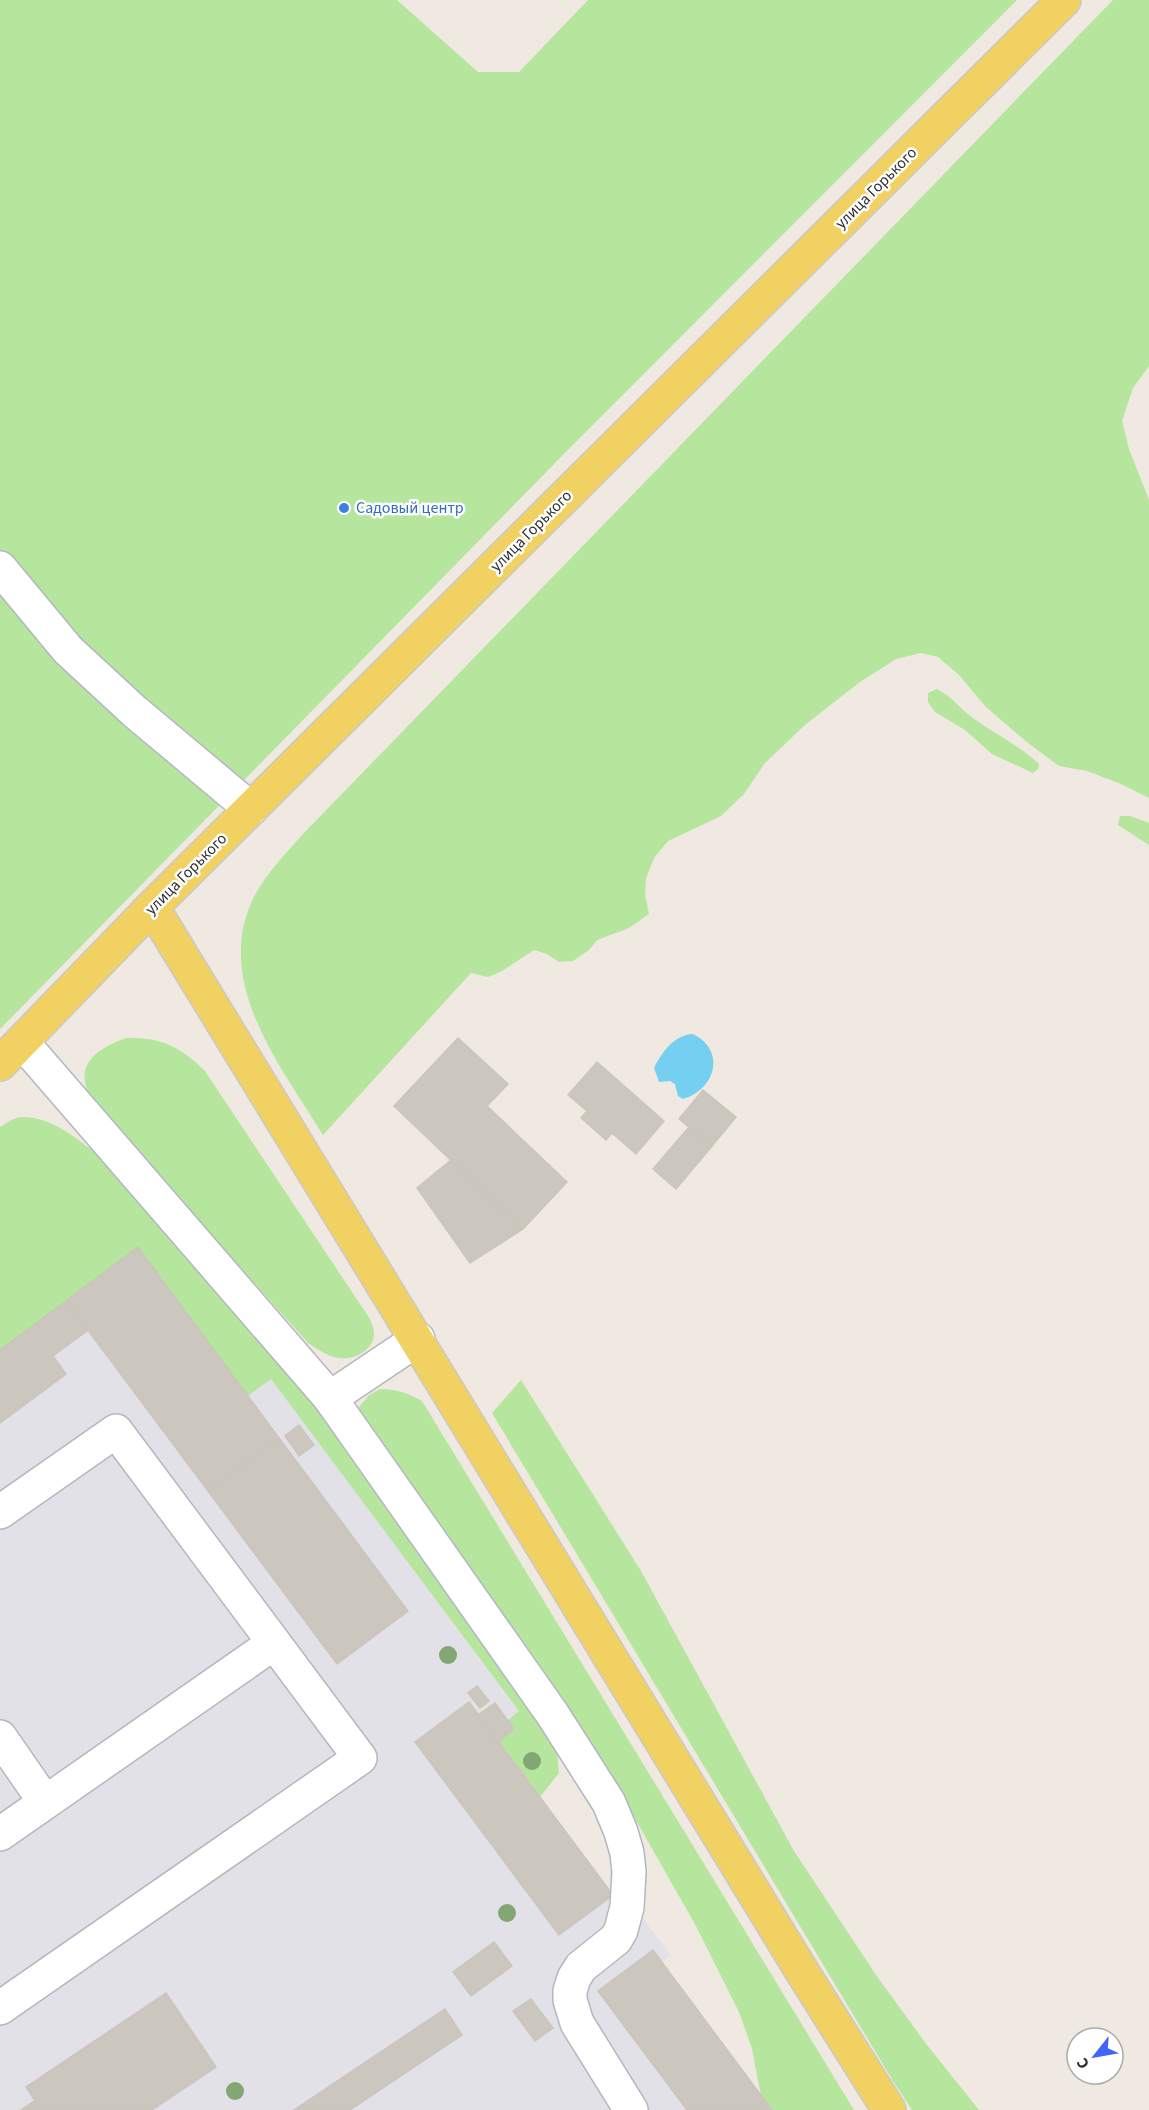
<svg xmlns="http://www.w3.org/2000/svg" width="1149" height="2110" font-family="'Source Sans 3',sans-serif">
<style>
.industrial{fill:#e3e1e8}
.green{fill:#b6e59e}
.water{fill:#75cff0}
.building{fill:#cbc7bf;stroke:#cbc5ba;stroke-width:1.5}
.lines{fill:none;stroke-linecap:round;stroke-linejoin:round}
.minor-casing{stroke:#b4b7c1;stroke-width:36}
.major-casing{stroke:#c9c9c9;stroke-width:36}
.minor{stroke:#fff;stroke-width:33}
.major{stroke:#f2d163;stroke-width:33}
.tree{fill:#84a574}
.shop-dot{fill:#3f7fe0;stroke:#fff;stroke-width:2}
.labels{text-anchor:middle;dominant-baseline:central;stroke-width:5;stroke-linejoin:round;paint-order:stroke}
.street-label{font-size:16px;fill:#2e2e2e;stroke:#fff}
.shop-label{font-size:16px;fill:#366cbe;stroke:#fff;text-anchor:start}
</style>
<rect width="100%" height="100%" fill="#efe9e1"/>
<polygon class="industrial" points="138,1247 248,1395 271,1378 519,1711 508,1720 514,1729 498,1742 613,1895 640,1914 670,1955 662,1962 772,2110 0,2110 0,1350"/>
<g class="green">
<polygon points="0,0 397,0 478,72 519,72 588,0 1017,0 556,462 0,1029"/>
<path d="M1113,0H1149V366L1133,388L1122,421L1129,449L1149,500V798L1121,784L1087,771L1059,766L1028,743L986,707L959,675L938,657L921,653L896,659L860,682L806,724L765,763L744,794L721,816L668,841L654,858L646,879L645,894L649,914L629,928L597,940L589,950L573,961L559,962L547,954L534,950L502,971L488,977L471,973L323,1135C282,1068 214,984 252,901C263,877 283,857 301,836Z"/>
<path d="M937,689C953,697 959,708 973,718C995,734 1020,746 1039,764L1038,769L1033,773L992,754L965,730L935,712L928,702V693Z"/>
<polygon points="1120,816 1130,816 1149,823 1149,845 1118,825"/>
<path d="M126,1038C161,1037 180,1046 205,1071L370,1319C372,1324 374,1329 374,1334C374,1350 353,1361 338,1358C327,1356 317,1349 308,1343L94,1104C72,1068 91,1051 126,1038Z"/>
<path d="M20,1117C50,1116 73,1136 96,1153L316,1402L557,1749L559,1773L540,1797L498,1742L514,1729L508,1720L519,1711L271,1379L248,1396L137,1248L0,1350V1127L11,1120Z"/>
<polygon points="521,1380 641,1571 794,1851 876,1975 927,2045 979,2110 912,2110 893,2081 492,1413"/>
<path d="M380,1389C396,1389 408,1393 422,1401L854,2110H772L761,2096L752,2049L739,2012L696,1926L625,1801L360,1419L359,1407L369,1395Z"/>
</g>
<path class="water" d="M693,1034C727,1051 715,1090 683,1099L678,1096L675,1084L670,1081L659,1082L654,1068C662,1052 674,1035 693,1034Z"/>
<g class="building">
<polygon points="458,1038 508,1084 487,1106 567,1182 523,1229 394,1106"/>
<polygon points="597,1062 664,1121 636,1154 612,1133 606,1140 581,1118 587,1111 568,1095"/>
<polygon points="703,1090 736,1117 712,1146 679,1119"/>
<polygon points="689,1127 712,1146 676,1189 653,1169"/>
<polygon points="451,1160 523,1229 470,1263 417,1188"/>
<polygon points="138,1247 279,1438 208,1491 66,1301"/>
<polygon points="66,1301 88,1330 53,1356 66,1374 0,1423 0,1350"/>
<polygon points="299,1425 314,1445 299,1456 285,1436"/>
<polygon points="279,1438 408,1611 337,1664 208,1491"/>
<polygon points="477,1686 489,1701 480,1708 468,1693"/>
<polygon points="469,1702 613,1895 559,1935 415,1742"/>
<polygon points="495,1703 514,1729 498,1742 478,1715"/>
<polygon points="494,1942 512,1966 471,1996 453,1972"/>
<polygon points="653,1950 661,1961 772,2110 687,2110 598,1991"/>
<polygon points="166,1993 216,2067 152,2110 41,2110 26,2087"/>
<polygon points="531,1999 553,2028 535,2041 513,2011"/>
<polygon points="445,2009 462,2035 350,2110 294,2110"/>
<polygon points="34,2101 41,2110 21,2110"/>
</g>
<g class="lines">
<defs>
<g id="minor">
<polyline points="0,568 68,650 134,711 251,809"/>
<polyline points="22,1042 330,1398 553,1715 609,1803 621,1832 627,1853 629,1872 627,1907 621,1930 616,1939 581,1967 574,1978 570,1991 570,2000 577,2023 631,2110"/>
<polyline points="330,1398 418,1339"/>
<polyline points="0,1512 116,1431 360,1758 0,2008"/>
<polyline points="0,1737 45,1802"/>
<polyline points="0,1834 274,1643"/>
</g>
<g id="major">
<polyline points="152,907 803,1973 889,2110"/>
<polyline points="0,1064 152,907 1064,0"/>
</g>
</defs>
<use href="#minor" class="minor-casing"/>
<use href="#major" class="major-casing"/>
<use href="#minor" class="minor"/>
<use href="#major" class="major"/>
</g>
<g class="tree">
<circle cx="448" cy="1655" r="9"/>
<circle cx="532" cy="1761" r="9"/>
<circle cx="507" cy="1913" r="9"/>
<circle cx="235" cy="2091" r="9"/>
</g>
<circle class="shop-dot" cx="344" cy="508" r="6"/>
<g class="labels">
<g class="street-label">
<text transform="translate(876 188) rotate(-45)">улица Горького</text>
<text transform="translate(531 531) rotate(-45)">улица Горького</text>
<text transform="translate(186 874) rotate(-45)">улица Горького</text>
</g>
<g class="shop-label">
<text x="356" y="508">Садовый центр</text>
</g>
</g>
<g transform="translate(1095 2056) rotate(239)"><circle r="28" fill="#ffffff" stroke="#ababab" stroke-width="1.5"/>
<path d="M0-4.5L10 22L0 15L-10 22Z" fill="#4264fb"/>
<text y="-9" font-size="16" font-weight="bold" text-anchor="middle" fill="#2e2e2e">С</text>
</g>
</svg>
